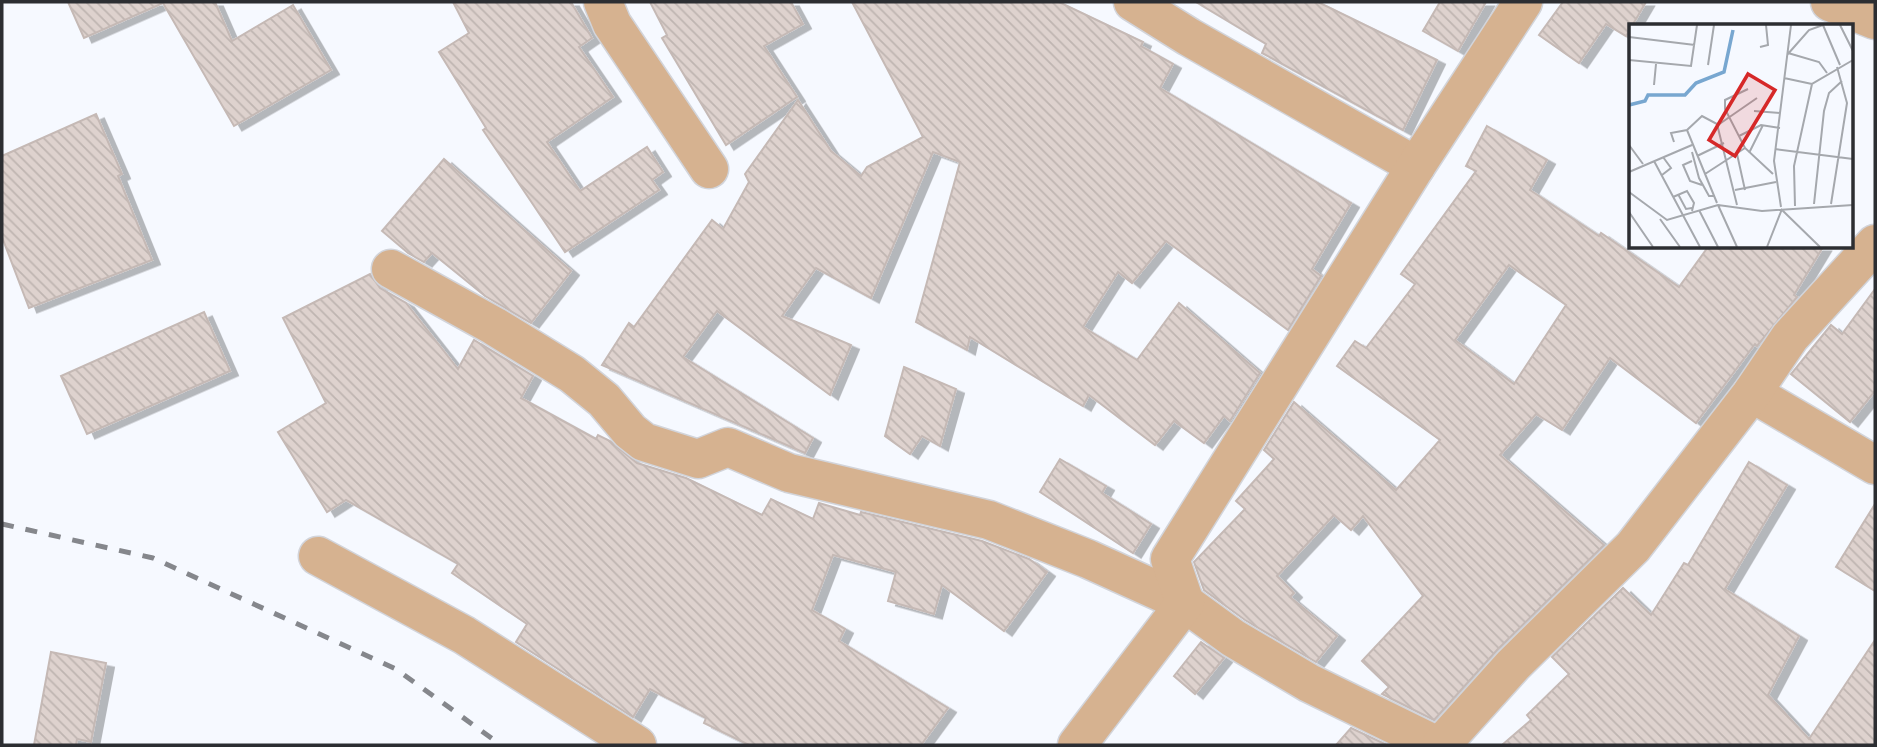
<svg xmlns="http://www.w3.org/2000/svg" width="1877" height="747" font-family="Mulish,sans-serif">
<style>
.building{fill:url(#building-back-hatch);stroke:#c5b9b5;stroke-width:2;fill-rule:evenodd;filter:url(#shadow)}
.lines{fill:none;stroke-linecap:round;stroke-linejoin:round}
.minor-casing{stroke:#d2d4da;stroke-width:41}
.minor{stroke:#d6b290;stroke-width:38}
.rail{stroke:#85878c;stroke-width:5;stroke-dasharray:12 12;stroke-linecap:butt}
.inset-river{fill:none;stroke:#78a7d0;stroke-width:3.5}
.inset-road{fill:none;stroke:#a5a8ad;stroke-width:2}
.view{fill:#d62828;fill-opacity:0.15;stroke:#d62828;stroke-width:3.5}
.inset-edge{fill:none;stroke:#2c2e32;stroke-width:3.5}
</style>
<defs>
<pattern id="building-back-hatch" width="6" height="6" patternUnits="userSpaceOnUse" patternTransform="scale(1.75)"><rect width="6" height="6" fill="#ded2ce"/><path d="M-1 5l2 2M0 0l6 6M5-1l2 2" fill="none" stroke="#bfb5b1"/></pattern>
<filter id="shadow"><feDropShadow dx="8" dy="4.5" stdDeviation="0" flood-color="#0004"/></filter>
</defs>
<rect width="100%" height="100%" fill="#f6f9ff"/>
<g class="building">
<polygon points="68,2 215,2 232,41 293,5 331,70 234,126 163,3 84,38"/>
<polygon points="453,2 571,2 592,38 579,47 613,97 547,142 580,191 647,147 663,172 652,180 659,190 565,252 483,130 486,128 439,52 469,33"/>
<polygon points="650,2 791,2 803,24 764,46 797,97 726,145 662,38 667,35"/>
<polygon points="852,2 1059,2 1143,42 1141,46 1173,64 1160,88 1351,203 1312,269 1321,276 1288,330 1166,241 1132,283 1118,272 1083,327 1137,360 1179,303 1260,373 1230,421 1224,416 1204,443 1174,421 1155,445 1089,395 1083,406 970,337 967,350 916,322 960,162 933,152 871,298 816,268 782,316 851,345 830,395 717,311 683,357 813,438 805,453 602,365 629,323 634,327 712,220 723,229 749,182 745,174 798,100 831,151 861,176 867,167 923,137"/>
<polygon points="1196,2 1318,2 1437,60 1403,130 1262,53 1266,44"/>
<polygon points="1440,2 1486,2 1458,51 1423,31"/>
<polygon points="1563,2 1646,2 1626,36 1606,24 1579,63 1539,35"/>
<polygon points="96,114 122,174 118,176 152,260 29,308 2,237 2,156"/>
<path d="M1487,126L1547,160L1530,190L1599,236L1601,233L1679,287L1708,247H1823L1794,295L1797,297L1757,346L1755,344L1696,423L1610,358L1562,430L1536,414L1500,455L1604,545L1497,650L1434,720L1382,694L1389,687L1362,661L1423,596L1363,516L1351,530L1334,515L1277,576L1294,593L1290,597L1337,636L1316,662L1245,620L1204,590L1194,562L1245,509L1236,501L1274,459L1264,450L1294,402L1396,490L1440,440L1337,366L1355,341L1366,348L1415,284L1401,274L1476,171L1466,166ZM1509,265L1566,305L1514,384L1455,340Z"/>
<polygon points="444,159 571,271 531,323 485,296 432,253 424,262 408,253 382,231"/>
<polygon points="370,274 380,288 406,303 458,369 474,340 533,376 521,398 596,439 598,435 610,441 637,463 686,478 762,515 771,499 813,519 819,503 860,515 861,512 982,541 1029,559 1047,572 1004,631 942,585 934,614 888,601 896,572 833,555 812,610 845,629 839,641 948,708 921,745 749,745 704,723 706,718 650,689 633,717 516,642 527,624 452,573 458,564 346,500 327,512 278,432 326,403 283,318"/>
<polygon points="1875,289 1875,391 1850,422 1791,374 1831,325 1842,334"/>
<polygon points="204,312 230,371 87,434 61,376"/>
<polygon points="904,367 956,389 940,446 922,436 910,454 885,436"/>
<polygon points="1060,459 1106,486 1102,493 1151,524 1133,553 1040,492"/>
<polygon points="1749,462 1787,485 1725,589 1799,636 1768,695 1809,739 1875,640 1875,745 1502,745 1531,720 1527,715 1569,674 1552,657 1623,588 1651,615 1684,563 1688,565"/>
<polygon points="1875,504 1875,591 1836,567"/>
<polygon points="1201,642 1224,658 1195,694 1174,676"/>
<polygon points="51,652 106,663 91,742 77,739 76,745 34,745"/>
<polygon points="1351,728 1387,745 1336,745"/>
</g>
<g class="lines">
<defs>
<g id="minor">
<polyline points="603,2 612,24 709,169"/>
<polyline points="1133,2 1189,37 1416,166"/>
<polyline points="1830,2 1875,20"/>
<polyline points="391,269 494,326 572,374 604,400 630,431 644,442 698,459 728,447 789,473 989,520 1088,559 1185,603 1233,638 1309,683 1436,745"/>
<polyline points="1752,393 1875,465"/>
<polyline points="318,556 464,635 637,745"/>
<polyline points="1077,745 1185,603 1170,559 1416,166 1523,2"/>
<polyline points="1441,745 1513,665 1633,547 1752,393 1790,337 1875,244"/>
</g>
</defs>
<use href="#minor" class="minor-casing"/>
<use href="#minor" class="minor"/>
<polyline class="rail" points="2,524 153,558 396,669 501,745"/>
</g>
<g transform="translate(1629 24)">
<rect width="224" height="224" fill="#f6f9ff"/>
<path class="inset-river" d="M0,81L16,77L19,71H56L67,59L95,48L104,6"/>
<path class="inset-road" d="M194,1L211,41M211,1L224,27M0,13L66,21M131,23L139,21L137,1M159,29L190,38L198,49M158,31L180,6L194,1M0,36L62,42L68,1M79,41L85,1M155,54L183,60M25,61L27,40M119,65L96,76V85L116,124L144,150M125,87L151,89M89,101L128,74M58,106L88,179M110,112L132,101L151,104M45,118L42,109L58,106L73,92L88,100L108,181M0,121L14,140M146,125L224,135M63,128L70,154L80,172H85M120,129L134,101M108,130L116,166M68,132L95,119M25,137L71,223M63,137L54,141L61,157L73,161M0,148L63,121M76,150L116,124M33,151L42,144L34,133M106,166L147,158M0,168L38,196L89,181L133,187L224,181M49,170L57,185L63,184M44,173L58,167L65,179L63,187M185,180L195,87L200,69L213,57M202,180L218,79L208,43M89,181L108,223M166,182L165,142L183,60L224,36M152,183L145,137L162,1M152,185L191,223M70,186L89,223M0,188L24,223M31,195L51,223M138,223L153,185"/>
<path class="view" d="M119,50L146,66L106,132L80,116Z"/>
<rect width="224" height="224" class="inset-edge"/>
</g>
<rect width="1877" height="747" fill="none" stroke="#2c2e32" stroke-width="7"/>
</svg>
